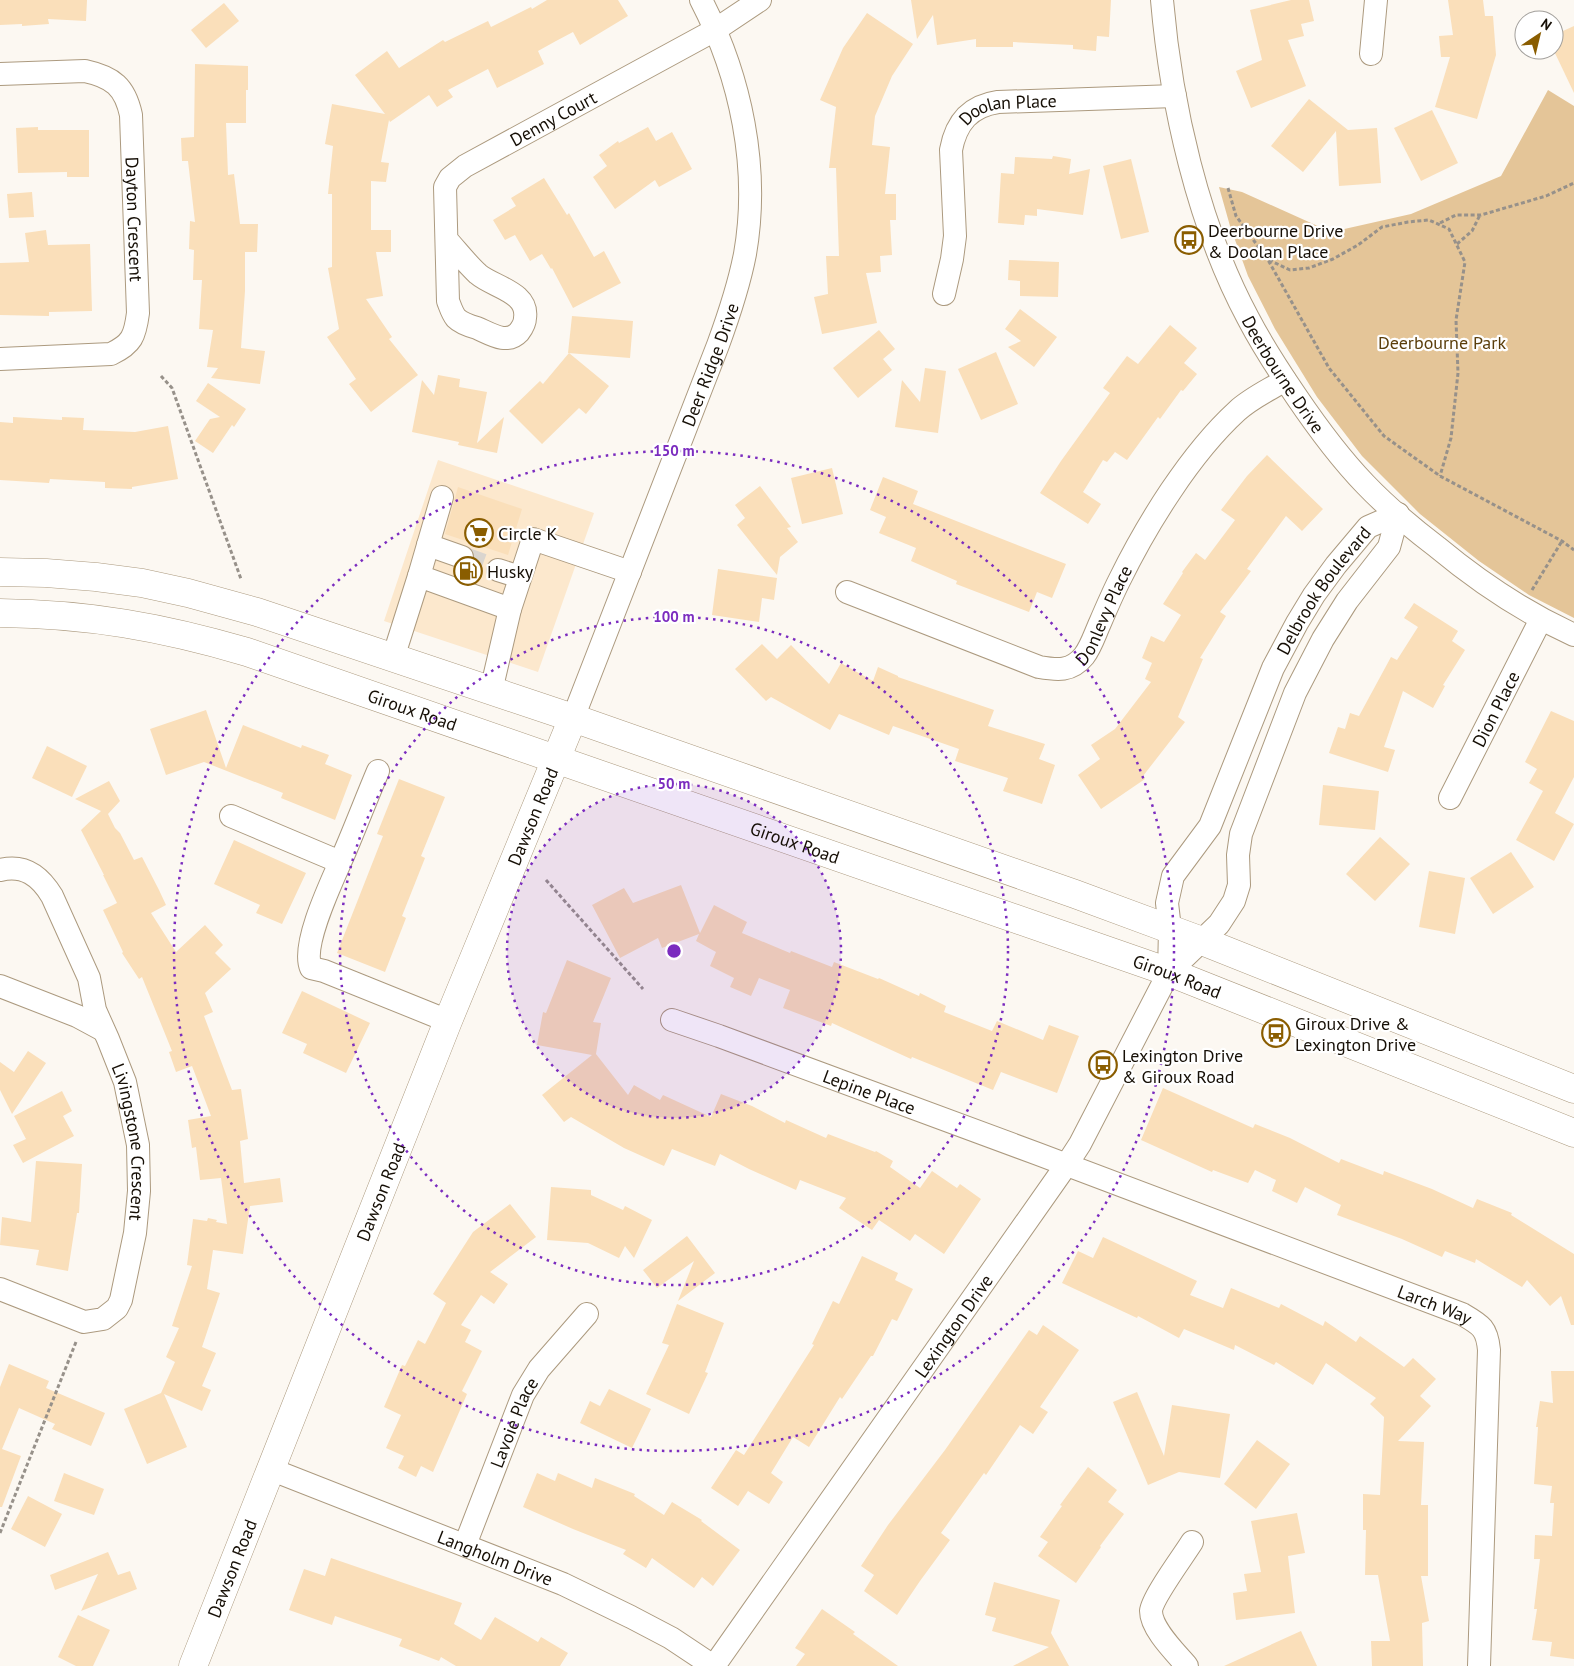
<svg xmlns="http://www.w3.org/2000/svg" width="1574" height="1666" font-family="'PT Sans',sans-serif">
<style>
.built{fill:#fce8cd}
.green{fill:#e4c598}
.building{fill:#fadfba}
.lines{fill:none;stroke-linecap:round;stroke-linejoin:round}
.minor-tunnel{stroke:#dad5cf;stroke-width:22;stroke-dasharray:22 11;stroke-linecap:butt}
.minor-casing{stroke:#ac9a7f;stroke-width:24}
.major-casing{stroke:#ac9a7f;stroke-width:29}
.path{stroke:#97918a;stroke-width:3;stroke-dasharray:4 2.5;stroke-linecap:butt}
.minor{stroke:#fff;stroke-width:22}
.major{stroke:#fff;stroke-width:28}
.ring{fill:none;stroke:#7b2cbf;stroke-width:2.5;stroke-dasharray:2.5 5}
.labels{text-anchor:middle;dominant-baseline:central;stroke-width:4.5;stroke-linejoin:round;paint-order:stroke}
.street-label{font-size:18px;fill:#160f06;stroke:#fff}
.poi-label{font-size:18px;fill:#160f06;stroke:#fff;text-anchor:start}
.park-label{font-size:18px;fill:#5b3e0b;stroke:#fff}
.centre{fill:#7b2cbf;stroke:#fff;stroke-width:2.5}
.ring-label{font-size:15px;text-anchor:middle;font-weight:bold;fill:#7b2cbf;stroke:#fff;stroke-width:4.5;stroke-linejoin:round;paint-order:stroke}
</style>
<rect width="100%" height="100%" fill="#fcf8f2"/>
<polygon class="built" points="438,460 594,513 538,672 384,621"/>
<polygon class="green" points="1548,90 1574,106 1574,618 1529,595 1479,561 1420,514 1362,456 1317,397 1275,329 1248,276 1230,226 1219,187 1242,192 1331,232 1411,214 1501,176"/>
<g class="building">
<polygon points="0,0 87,0 86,21 48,19 49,24 22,26 22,24 0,25"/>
<polygon points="547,0 618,0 628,16 580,45 573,32 556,41 538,51 544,64 497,88 488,69 448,90 453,97 437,107 429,95 390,122 389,120 381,162 389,163 386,182 371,181 371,230 391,230 391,252 376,252 383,296 366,299 392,337 389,339 418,375 371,412 349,384 356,379 327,337 339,329 328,268 332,267 332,194 328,194 333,146 325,144 332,104 385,114 355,75 387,51 399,68 443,40 445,42 488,21 491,27 531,7 532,9"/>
<polygon points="911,0 1111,0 1109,37 1097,36 1096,51 1073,49 1073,45 1013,42 1013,47 976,47 976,39 937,45 933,15 917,39"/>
<polygon points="1291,0 1309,0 1314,21 1301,24 1304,36 1288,40 1306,86 1251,108 1236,71 1262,60 1250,10"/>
<polygon points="1448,0 1483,0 1485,16 1493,16 1496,55 1477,119 1435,107 1450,57 1441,57 1439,36 1453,35"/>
<polygon points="224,3 239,21 206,48 191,30"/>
<polygon points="867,13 913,44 892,76 875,116 872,145 890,147 885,194 896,194 896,220 890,220 892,255 880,256 881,272 866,273 877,323 822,334 814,297 828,294 826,256 839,256 836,168 829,168 836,107 820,100 843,48"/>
<polygon points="1574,26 1574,93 1554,51 1554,35"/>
<polygon points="195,64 248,66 248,90 246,90 246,123 226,123 228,175 234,174 240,224 258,224 257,252 245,252 245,291 241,348 265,351 260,384 211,378 218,368 207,367 213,330 199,329 202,280 193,280 194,250 189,249 190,221 195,222 188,161 182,161 181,138 194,137"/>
<polygon points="1309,99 1348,130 1377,128 1381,183 1339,186 1336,131 1303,172 1271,146"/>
<polygon points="1432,110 1458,163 1421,181 1394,128"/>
<polygon points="38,127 38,130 89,130 89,177 67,177 67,172 18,173 16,128"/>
<polygon points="648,127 656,141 672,132 692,169 659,187 655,180 615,209 593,177 607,166 599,155 618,141 619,143"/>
<polygon points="1053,156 1071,159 1069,174 1090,169 1083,215 1037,209 1037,216 1025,215 1024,225 998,223 1001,173 1014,174 1015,157 1052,159"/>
<polygon points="1131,159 1149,232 1121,239 1103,166"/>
<polygon points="544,178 567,215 569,213 594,257 604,251 621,283 573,308 552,268 551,269 542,254 530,261 515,235 505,240 493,220 516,206 511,198"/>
<polygon points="32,192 34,217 9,218 7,194"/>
<polygon points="46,230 48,245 90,244 92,311 49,312 49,316 0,315 0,263 29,262 25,233"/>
<polygon points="1009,260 1059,262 1058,297 1020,296 1020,281 1008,280"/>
<polygon points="1020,309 1057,337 1034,367 1008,347 1021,341 1005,329"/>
<polygon points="572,316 633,321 630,358 568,353"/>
<polygon points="1170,325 1197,348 1184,363 1197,374 1183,391 1181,390 1160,419 1158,417 1127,460 1115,452 1107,462 1103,460 1083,492 1101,504 1088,524 1040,493 1061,461 1110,393 1103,388 1127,356 1138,364"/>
<polygon points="879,330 895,349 883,359 892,370 858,398 833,368"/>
<polygon points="996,352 1018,404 981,420 958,369"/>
<polygon points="569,353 609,386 586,414 579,408 542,444 509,411 540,381 543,384"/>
<polygon points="925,368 946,371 938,433 895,427 902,380 920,402"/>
<polygon points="438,375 460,379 459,387 487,392 477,443 504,417 497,453 458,445 459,442 412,432 422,380 434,395"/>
<polygon points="208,383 246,409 234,427 232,425 213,453 195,441 210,419 220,417 196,401"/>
<polygon points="13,417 62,420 62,417 84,418 83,430 135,432 168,426 178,479 132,487 132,489 105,488 105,482 50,479 49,483 0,480 0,422 13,423"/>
<polygon points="1267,455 1323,509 1302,531 1286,516 1247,569 1251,571 1220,612 1226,616 1200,658 1203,659 1178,717 1185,722 1143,776 1145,779 1101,809 1078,775 1100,759 1091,745 1115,729 1151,682 1145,679 1152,663 1142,658 1151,636 1164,642 1181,615 1163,604 1183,573 1182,572 1196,553 1205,560 1235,520 1221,510 1247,476"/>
<polygon points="832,468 843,514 802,524 791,478"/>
<polygon points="883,477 918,491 913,504 1066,564 1052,598 1037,592 1029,612 956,584 957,581 911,561 916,548 879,533 886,517 870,510"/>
<polygon points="760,486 791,527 787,528 798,542 780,557 777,575 737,525 745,518 735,505"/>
<polygon points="458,487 522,509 508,555 445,534"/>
<polygon points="718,569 777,578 774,600 762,598 759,622 712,615"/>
<polygon points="1414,603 1458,631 1452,641 1465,650 1443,685 1445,686 1433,708 1403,691 1384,747 1395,750 1388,772 1329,753 1338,727 1345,729 1350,713 1359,716 1391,657 1397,660 1418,627 1404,618"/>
<polygon points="762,644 777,659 791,645 829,684 841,663 873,681 878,667 898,676 898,677 994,710 988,726 1045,744 1039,759 1055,765 1042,804 1003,791 1008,778 955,761 959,749 893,726 889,735 839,714 830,730 771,697 766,701 735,669"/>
<polygon points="206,710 226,768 243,725 301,748 302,745 329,755 325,764 352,775 335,820 281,798 283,793 204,762 166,775 150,729"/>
<polygon points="1551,711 1574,721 1574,777 1555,813 1574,824 1554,861 1516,840 1543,791 1529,783 1537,769 1525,762"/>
<polygon points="47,746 87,766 72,797 32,778"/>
<polygon points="399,779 445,797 421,856 425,858 402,916 406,918 385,972 337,953 383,836 377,834"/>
<polygon points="109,781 120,801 108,814 115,828 120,833 134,860 142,857 159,890 166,905 151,913 176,952 205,925 223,945 215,953 231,969 205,993 213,1012 204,1016 232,1090 241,1089 248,1139 240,1141 244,1183 280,1178 283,1202 250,1206 243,1254 213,1250 207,1289 220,1293 202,1347 216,1353 202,1386 211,1390 202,1411 164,1394 187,1447 147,1464 124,1409 161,1393 175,1362 166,1357 179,1328 172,1326 192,1266 187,1265 193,1219 207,1221 208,1218 217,1220 216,1222 227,1224 221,1178 200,1180 196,1147 192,1148 188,1120 211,1116 192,1066 176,1072 169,1052 172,1051 142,977 139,979 122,953 123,952 103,910 117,903 103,875 104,875 81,830 101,811 75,799"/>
<polygon points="1323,785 1379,791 1375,830 1319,825"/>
<polygon points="1380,837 1410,864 1375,901 1346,874"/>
<polygon points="234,840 306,873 282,924 256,913 260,905 214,884"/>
<polygon points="1511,852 1534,887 1493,914 1470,878"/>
<polygon points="1429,871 1465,878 1455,934 1419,927"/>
<polygon points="681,885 700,933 714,905 747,922 742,933 790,953 791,951 832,967 834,962 878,979 879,978 919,996 920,993 946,1006 944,1012 992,1031 997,1021 1043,1040 1049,1025 1079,1036 1057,1093 1001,1072 993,1090 912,1057 911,1059 832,1023 831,1026 783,1008 790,990 759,978 751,996 730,987 734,978 710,966 716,952 696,941 699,934 662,948 658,938 620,958 592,905 624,888 633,903"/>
<polygon points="567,960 611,978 593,1022 601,1023 596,1054 628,1095 634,1085 660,1100 663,1095 711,1117 721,1094 752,1106 785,1123 786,1120 826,1138 828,1134 875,1152 876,1151 893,1161 890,1167 920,1188 932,1171 957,1188 960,1184 981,1199 944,1254 915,1234 910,1241 879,1220 872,1230 839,1208 846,1198 800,1180 796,1190 749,1169 720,1154 715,1166 672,1149 664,1166 624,1148 571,1117 564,1122 542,1095 592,1055 537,1045 543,1012 546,1013"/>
<polygon points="302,991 370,1023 346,1073 303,1053 307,1044 282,1033"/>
<polygon points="28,1051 46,1063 12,1114 0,1090 0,1062 14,1072"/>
<polygon points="1163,1088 1253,1128 1255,1124 1290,1138 1339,1163 1341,1159 1383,1175 1384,1171 1432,1189 1473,1208 1477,1199 1512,1213 1511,1215 1574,1254 1574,1325 1571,1325 1561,1296 1550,1306 1527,1280 1522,1287 1476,1259 1475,1263 1445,1251 1442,1257 1402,1239 1337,1215 1341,1205 1305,1187 1297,1203 1272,1191 1276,1180 1255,1170 1248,1183 1213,1170 1212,1172 1141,1140"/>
<polygon points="62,1091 72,1111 63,1116 74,1136 23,1163 13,1145 26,1139 14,1116"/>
<polygon points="36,1161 82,1164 79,1213 77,1213 68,1271 36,1265 39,1250 0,1245 2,1217 31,1222"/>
<polygon points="551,1187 591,1190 591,1195 623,1210 625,1206 652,1220 634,1258 625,1246 619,1258 588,1243 547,1240"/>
<polygon points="510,1204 536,1237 490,1272 508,1284 494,1304 481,1295 461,1325 471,1330 465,1342 482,1351 462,1391 467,1394 433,1472 421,1466 416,1477 398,1468 404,1456 386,1448 401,1415 384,1407 402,1365 405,1366 418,1340 425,1344 446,1303 433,1294 473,1232"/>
<polygon points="687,1236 715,1273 678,1301 694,1261 657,1288 643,1270"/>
<polygon points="1103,1237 1197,1281 1190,1295 1223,1308 1231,1288 1279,1308 1281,1304 1323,1326 1325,1321 1356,1342 1360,1336 1404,1367 1413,1358 1436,1379 1420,1396 1431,1406 1398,1441 1424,1442 1421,1505 1428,1505 1428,1576 1421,1576 1429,1621 1422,1623 1423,1666 1372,1666 1371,1641 1390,1641 1378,1575 1365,1575 1366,1530 1363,1530 1363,1494 1380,1495 1384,1417 1370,1404 1376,1398 1326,1363 1313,1385 1276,1362 1274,1365 1235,1345 1234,1350 1184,1329 1179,1338 1138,1316 1137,1318 1062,1283 1078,1251 1093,1258"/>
<polygon points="862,1256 898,1273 895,1280 913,1289 897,1321 892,1319 873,1356 871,1356 842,1399 840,1397 809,1447 793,1437 771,1473 783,1482 769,1504 748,1491 738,1506 711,1488 736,1450 744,1455 814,1345 812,1344 833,1301 839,1304"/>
<polygon points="677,1304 724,1323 705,1372 708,1373 689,1414 646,1394 669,1345 662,1343"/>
<polygon points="1043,1325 1079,1350 1040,1407 1048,1412 1033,1434 1020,1425 986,1475 984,1473 941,1533 950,1540 920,1581 897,1615 864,1591 874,1575 861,1566 888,1525 945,1450 1029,1330 1037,1335"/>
<polygon points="9,1364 49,1381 46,1388 105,1413 91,1446 52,1429 55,1424 19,1408 2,1449 21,1456 2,1507 0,1507 0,1387"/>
<polygon points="1551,1371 1574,1371 1574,1659 1550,1656 1552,1642 1532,1640 1537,1609 1534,1609 1540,1559 1534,1559 1535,1535 1552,1536 1554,1503 1550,1503 1552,1486 1534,1484 1538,1427 1536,1427 1540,1401 1553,1403"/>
<polygon points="609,1389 651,1409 632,1448 580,1423 590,1401 600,1406"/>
<polygon points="1137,1392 1164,1456 1172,1405 1230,1414 1220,1478 1179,1472 1148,1485 1113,1402"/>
<polygon points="1257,1440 1290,1464 1256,1509 1224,1484"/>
<polygon points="1088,1467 1117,1490 1108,1502 1124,1514 1100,1546 1101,1547 1076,1583 1038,1556 1048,1542 1040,1537 1062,1506 1060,1505"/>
<polygon points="64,1473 104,1489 94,1515 54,1501"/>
<polygon points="537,1473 555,1481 558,1473 592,1488 595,1478 635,1494 634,1496 664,1515 672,1502 702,1520 701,1521 740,1550 713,1586 702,1577 694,1588 652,1558 646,1568 623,1554 626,1550 573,1529 523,1507"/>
<polygon points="28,1496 62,1514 45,1547 11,1529"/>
<polygon points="1297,1513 1305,1553 1288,1556 1295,1613 1236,1620 1233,1593 1247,1591 1244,1574 1261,1572 1251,1521"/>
<polygon points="108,1552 118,1575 130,1571 137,1589 81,1611 98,1574 55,1590 50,1575"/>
<polygon points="331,1558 462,1603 454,1624 481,1640 495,1617 538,1642 541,1637 568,1653 560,1666 456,1666 441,1657 439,1661 399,1646 402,1639 335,1616 332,1625 289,1610 304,1569 325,1576"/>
<polygon points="994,1582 1060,1600 1051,1633 1069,1666 1013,1666 1049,1647 992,1631 996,1618 985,1615"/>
<polygon points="822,1609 855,1632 853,1634 898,1666 796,1666 805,1654 795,1648"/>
<polygon points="78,1615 110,1630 93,1666 76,1666 58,1657"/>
<polygon points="1301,1631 1317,1666 1224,1666"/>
</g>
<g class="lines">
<polyline class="minor-tunnel" points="462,557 498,570"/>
<defs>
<g id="minor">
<path id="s1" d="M1162,0C1171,105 1198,225 1248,318C1262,345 1279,371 1296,396C1317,427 1339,457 1365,484C1387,507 1412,528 1437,547C1479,582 1524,612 1574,635"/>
<polyline points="1371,54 1376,0"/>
<path id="s2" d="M0,74L85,71C113,77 125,87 131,115L138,313C135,336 132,344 111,354L0,359"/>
<path id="s3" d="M447,240C457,251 467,264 478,274C493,287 529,292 525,318C525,323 522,328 519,332C507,345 491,334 477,328C470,326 461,323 456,318C452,313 450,306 448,301L445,187L450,178L465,166L715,30L760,0"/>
<path id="s4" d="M944,294L952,259L955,236L951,150C956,123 970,106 998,102L1175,96"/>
<polyline points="428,545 462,557"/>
<polyline points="498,570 520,577"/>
<polyline points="419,576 442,497"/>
<path id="s5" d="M847,592L1039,667C1057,670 1071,672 1084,656C1091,647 1095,634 1100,623C1106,609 1112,595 1119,581C1147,524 1190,454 1237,411C1251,398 1269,390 1285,380"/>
<polyline points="393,658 419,576 510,609"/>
<polyline points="491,691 510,609 533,539 630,572"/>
<path id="s6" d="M573,718L718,345C729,315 739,285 745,254C760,168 741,77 701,0"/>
<path d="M378,771C367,797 357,823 346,849C336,873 300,944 311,968L324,971L448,1021"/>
<path id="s7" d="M1450,798L1541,619"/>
<polyline points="231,816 340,862"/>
<path id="s8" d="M0,870C24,864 40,876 52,896L89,978L95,1010L108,1039L125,1082L138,1145L139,1191L135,1233L121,1300L117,1308L103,1319L84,1322L0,1289"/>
<path id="s9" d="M1169,972L1170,929L1167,903L1173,876L1210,826L1273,668L1297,623L1314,595L1336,565L1368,527L1398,514"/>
<polyline points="0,986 77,1016 103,1030"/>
<path id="s10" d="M672,1020L719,1036L1038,1154L1462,1314C1481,1325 1487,1328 1489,1350L1479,1666"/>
<path id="s11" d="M270,1469L563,1584L631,1617L671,1638L713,1666"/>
<path id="s12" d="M465,1545L523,1395L539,1369L587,1314"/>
<path id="s13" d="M714,1666L1067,1164L1080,1144L1169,972L1219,924L1234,901L1239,885L1238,855L1241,834L1295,693L1323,639L1347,601L1389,547L1398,514"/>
<path d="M1187,1666C1176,1653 1151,1629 1151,1611C1152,1598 1184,1555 1192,1542"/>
</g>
<g id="major">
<polyline points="0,572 46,573 96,577 142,583 188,593 257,612 573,718 1075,894 1202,941 1574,1089"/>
<path id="s14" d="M0,613C88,614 162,627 247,652L1169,972L1574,1133"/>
<path id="s15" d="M193,1666L448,1021L573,718"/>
</g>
</defs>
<use href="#minor" class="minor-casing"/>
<use href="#major" class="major-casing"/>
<g class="path">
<polyline points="1228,188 1236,216 1268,260 1329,368 1384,436 1440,476 1562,541 1574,550"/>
<polyline points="1440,223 1456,215 1481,215 1546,196 1574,183"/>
<polyline points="1457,244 1472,231 1480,215"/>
<polyline points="1269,260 1290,270 1309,268 1333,259 1358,245 1382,227 1408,222 1429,220 1449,229 1465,262 1456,320 1458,373 1451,438 1440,476"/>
<polyline points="161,376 172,388 241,579"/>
<polyline points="1532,590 1562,541"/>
<polyline points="546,880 643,989"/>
<polyline points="0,1533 76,1342"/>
</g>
<use href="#minor" class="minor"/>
<use href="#major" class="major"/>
</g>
<circle cx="674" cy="951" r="167" fill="#7b2cbf" fill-opacity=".12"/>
<g class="ring">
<circle cx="674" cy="951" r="167"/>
<circle cx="674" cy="951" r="334"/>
<circle cx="674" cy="951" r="500"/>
</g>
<defs>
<symbol id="bus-ring" viewBox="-11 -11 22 22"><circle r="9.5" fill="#fff" stroke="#8a5d00" stroke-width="1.5"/><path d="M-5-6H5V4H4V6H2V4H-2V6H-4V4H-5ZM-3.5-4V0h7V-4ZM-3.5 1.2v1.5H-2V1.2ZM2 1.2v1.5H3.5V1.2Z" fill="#8a5d00"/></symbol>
<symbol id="supermarket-ring" viewBox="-11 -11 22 22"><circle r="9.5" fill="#fff" stroke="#8a5d00" stroke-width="1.5"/><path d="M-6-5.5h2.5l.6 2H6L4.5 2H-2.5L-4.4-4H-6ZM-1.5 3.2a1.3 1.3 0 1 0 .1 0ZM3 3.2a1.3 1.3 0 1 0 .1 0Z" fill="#8a5d00"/></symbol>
<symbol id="fuel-ring" viewBox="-11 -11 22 22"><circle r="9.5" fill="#fff" stroke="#8a5d00" stroke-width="1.5"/><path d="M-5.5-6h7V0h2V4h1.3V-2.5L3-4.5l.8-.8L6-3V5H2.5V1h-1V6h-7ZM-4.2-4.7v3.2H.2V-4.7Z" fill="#8a5d00"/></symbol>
</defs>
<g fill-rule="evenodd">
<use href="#bus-ring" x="1173" y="224" width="32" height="32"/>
<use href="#supermarket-ring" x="463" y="517" width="32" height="32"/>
<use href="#fuel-ring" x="452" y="555" width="32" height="32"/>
<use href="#bus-ring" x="1260" y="1017" width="32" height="32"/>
<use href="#bus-ring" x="1087" y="1049" width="32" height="32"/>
</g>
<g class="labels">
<g class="street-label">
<text stroke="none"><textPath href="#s4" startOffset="226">Doolan Place</textPath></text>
<text stroke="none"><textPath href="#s3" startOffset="462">Denny Court</textPath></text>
<text stroke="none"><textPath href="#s2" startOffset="258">Dayton Crescent</textPath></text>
<text stroke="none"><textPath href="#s6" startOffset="379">Deer Ridge Drive</textPath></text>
<text stroke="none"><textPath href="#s1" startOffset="398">Deerbourne Drive</textPath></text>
<text stroke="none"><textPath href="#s9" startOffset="422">Delbrook Boulevard</textPath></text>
<text stroke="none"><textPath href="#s5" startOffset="301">Donlevy Place</textPath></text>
<text stroke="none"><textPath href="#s14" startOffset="426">Giroux Road</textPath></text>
<text stroke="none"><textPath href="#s7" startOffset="100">Dion Place</textPath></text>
<text stroke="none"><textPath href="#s15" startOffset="915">Dawson Road</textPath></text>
<text stroke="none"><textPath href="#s14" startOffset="831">Giroux Road</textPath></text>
<text stroke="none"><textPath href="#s14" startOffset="1236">Giroux Road</textPath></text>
<text stroke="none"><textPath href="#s10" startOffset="210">Lepine Place</textPath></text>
<text stroke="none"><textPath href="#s8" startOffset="324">Livingstone Crescent</textPath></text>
<text stroke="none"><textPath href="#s15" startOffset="510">Dawson Road</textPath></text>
<text stroke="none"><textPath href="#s10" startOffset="814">Larch Way</textPath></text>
<text stroke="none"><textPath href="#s13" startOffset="416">Lexington Drive</textPath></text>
<text stroke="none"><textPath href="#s12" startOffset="132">Lavoie Place</textPath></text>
<text stroke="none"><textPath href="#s11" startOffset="242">Langholm Drive</textPath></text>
<text stroke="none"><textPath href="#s15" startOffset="105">Dawson Road</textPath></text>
</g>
<g class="poi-label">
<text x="1208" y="230">Deerbourne Drive<tspan x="1208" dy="21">&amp; Doolan Place</tspan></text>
<text x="498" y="533">Circle K</text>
<text x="487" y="571">Husky</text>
<text x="1295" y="1023">Giroux Drive &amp;<tspan x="1295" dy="21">Lexington Drive</tspan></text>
<text x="1122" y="1055">Lexington Drive<tspan x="1122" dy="21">&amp; Giroux Road</tspan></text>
</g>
<g class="park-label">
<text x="1442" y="342">Deerbourne Park</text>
</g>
</g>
<circle cx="674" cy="951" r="8" class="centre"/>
<g class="ring-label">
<text x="674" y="456">150 m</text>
<text x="674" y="622">100 m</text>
<text x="674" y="789">50 m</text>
</g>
<g transform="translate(1539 35) rotate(35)"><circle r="24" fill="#ffffff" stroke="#a29f9b"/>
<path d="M0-4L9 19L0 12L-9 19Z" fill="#8a5d00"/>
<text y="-8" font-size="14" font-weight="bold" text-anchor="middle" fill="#160f06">N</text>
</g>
</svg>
